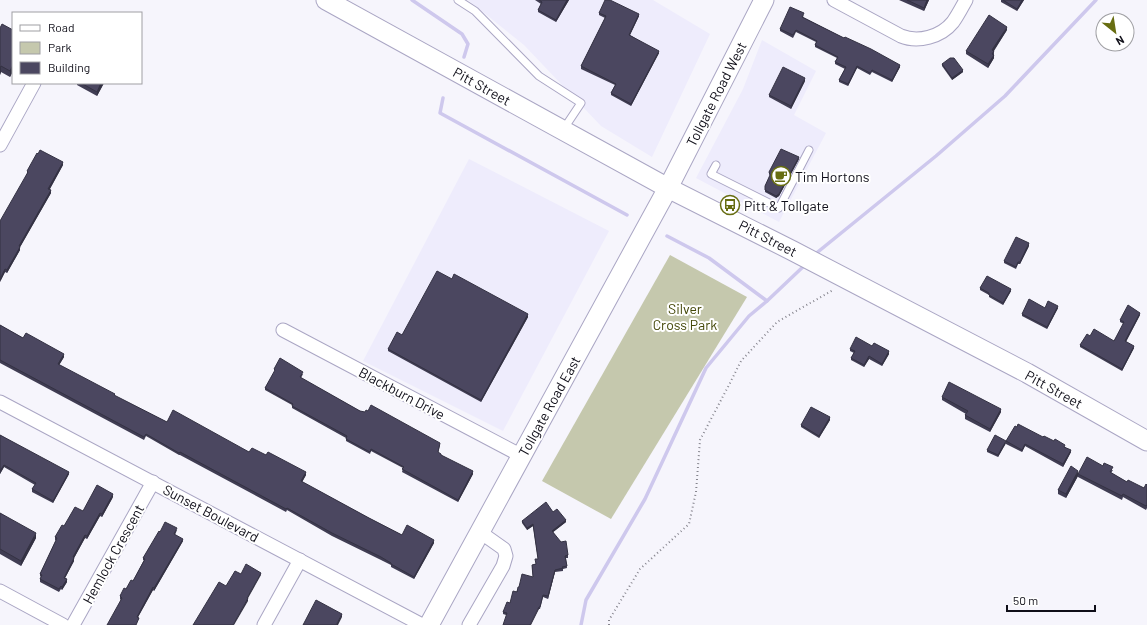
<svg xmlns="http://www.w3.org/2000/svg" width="1147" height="625" font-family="Barlow,sans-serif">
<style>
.built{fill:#eeecfc}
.green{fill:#c5c8ad}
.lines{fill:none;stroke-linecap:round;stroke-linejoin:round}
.stream{stroke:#cec8ed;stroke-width:3.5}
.lane-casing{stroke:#aaa6c4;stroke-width:9}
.street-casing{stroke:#aaa6c4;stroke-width:15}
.secondary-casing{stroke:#aaa6c4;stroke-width:21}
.path{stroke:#86858e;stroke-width:2;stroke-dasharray:1 3;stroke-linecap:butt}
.lane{stroke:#fff;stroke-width:7}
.street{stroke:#fff;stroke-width:13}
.secondary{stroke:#fff;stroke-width:19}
.wall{fill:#403d53}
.shaded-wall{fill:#343243}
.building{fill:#4b4760;stroke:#343243}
.labels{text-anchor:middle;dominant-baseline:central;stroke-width:4;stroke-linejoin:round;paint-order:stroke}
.street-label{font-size:14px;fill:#0f0e18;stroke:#fff}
.poi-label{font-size:14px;fill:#0f0e18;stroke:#fff;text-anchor:start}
.park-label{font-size:14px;fill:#444809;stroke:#fff}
</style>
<rect width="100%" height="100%" fill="#f6f5fc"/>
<g class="built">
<polygon points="468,0 653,0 710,34 652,157 601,126 524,45"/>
<polygon points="762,40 816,71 794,115 826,133 779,222 696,178 743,89"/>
<polygon points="469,159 609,231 503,431 363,361"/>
</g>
<polygon class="green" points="670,255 747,297 611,519 542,481"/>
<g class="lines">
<g class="stream">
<polyline points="412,0 462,34 468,44 464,57"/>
<polyline points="443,98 440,113 627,215"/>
<polyline points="667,236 709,258 767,301"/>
<polyline points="814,255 936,156 1005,96 1096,0"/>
<polyline points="581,625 586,600 645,499 706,368 749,316 767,301 806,264"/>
</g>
<defs>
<g id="lane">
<polyline points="458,0 475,11 539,76 581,103 563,130"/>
<polyline points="716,165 711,174 779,208 809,150"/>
</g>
<g id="street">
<path d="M834,0L901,36C918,43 941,37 953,22C958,15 962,7 966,0"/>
<polyline points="0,145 34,83"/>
<polyline points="283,330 522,456"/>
<polyline points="0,402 422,625"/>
<polyline points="0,591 63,625"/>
<polyline points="73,625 153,482"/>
<polyline points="264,625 300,560"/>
<polyline points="469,625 503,566 506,556 504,549 480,532"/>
</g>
<g id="secondary">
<polyline points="326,0 668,188 793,251 1027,373 1147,441"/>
<polyline points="429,625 668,188 764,0"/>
</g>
</defs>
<use href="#lane" class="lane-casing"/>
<use href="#street" class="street-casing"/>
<use href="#secondary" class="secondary-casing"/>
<polyline class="path" points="609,625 609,620 640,569 689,524 696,492 700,440 730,383 741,361 777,322 833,290"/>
<use href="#lane" class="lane"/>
<use href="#street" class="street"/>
<use href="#secondary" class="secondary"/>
</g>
<g class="wall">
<polygon points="535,0 569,0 556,22 538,12 538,10 541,4"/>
<polygon points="899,0 929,0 924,11"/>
<polygon points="1001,0 1024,0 1017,11 1001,2"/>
<polygon points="599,13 639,16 630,35 659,53 631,106 611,95 611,93 615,85 581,69 581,66 605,18 599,15"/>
<polygon points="804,15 803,17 900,67 892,82 872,72 870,75 857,68 848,86 839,82 839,80 845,69 835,64 835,62 837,58 815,47 815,45 816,42 796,32 793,38 780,31 780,29"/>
<polygon points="0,28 13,30 13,71 10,77 1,72 0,75"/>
<polygon points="1007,30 994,51 994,58 988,68 966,54 966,51"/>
<polygon points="942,64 963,72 952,80 942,66"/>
<polygon points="805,81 791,109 769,97 769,95"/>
<polygon points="77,83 104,83 97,96 77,85"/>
<polygon points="799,159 779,196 776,198 765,192 765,186 770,176 769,172"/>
<polygon points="63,165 50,189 51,193 20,247 20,250 7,273 5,272 0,282 27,174 27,171"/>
<polygon points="1029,246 1020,264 1018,264 1016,269 1004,263 1004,261"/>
<polygon points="452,279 528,317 481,402 388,351 388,349 402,335"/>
<polygon points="980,288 1011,291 1003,305 989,297 989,295 980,290"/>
<polygon points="1045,308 1058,308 1047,329 1022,316 1022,314"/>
<polygon points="1140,315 1126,342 1134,348 1122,371 1080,347 1080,345 1090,336 1114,341 1124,324 1120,322 1120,320"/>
<polygon points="0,325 23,338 64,357 59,365 115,396 167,422 249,452 266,455 306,475 302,482 369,518 402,535 434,543 414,579 391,567 391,565 381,560 332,536 287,510 286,512 180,455 179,455 146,436 144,440 0,363"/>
<polygon points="872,346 889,354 882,366 869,359 864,367 851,360 851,358 854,353 850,351 850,349"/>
<polygon points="274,369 303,374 301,378 360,411 440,445 438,453 441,455 473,474 458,502 402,472 403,468 371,451 370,454 346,441 346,438 292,408 292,405 265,390 265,388 275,372"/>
<polygon points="942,397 1001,412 990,432 965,419 965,415 966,414 942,400"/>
<polygon points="830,420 819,438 801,427 801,425"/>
<polygon points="0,435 69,474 53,503 32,492 32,489 35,485 4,467 0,474"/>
<polygon points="1043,437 1065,447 1071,452 1063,467 1025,446 1022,452 1006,444 1006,441"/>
<polygon points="1006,443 998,457 987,452 987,450"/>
<polygon points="1113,470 1111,473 1127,482 1144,488 1147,485 1147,508 1146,510 1123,497 1122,500 1078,477 1078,476 1066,498 1058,494 1058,490 1078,473"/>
<polygon points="113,497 102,517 100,516 87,539 85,538 74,558 74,561 65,578 67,582 62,590 61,589 59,592 40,582 40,579 41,577 40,576 40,574 56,540 55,540 55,537 64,526 83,511"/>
<polygon points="553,512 566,522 553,532 568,555 568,558 566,558 567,568 563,569 563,571 555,572 548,599 543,597 540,609 539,609 506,615 503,614 503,612 510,603 519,587 533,577 532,565 536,564 538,559 533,526 527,530 522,523 522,521"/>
<polygon points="0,513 36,538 21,566 0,554"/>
<polygon points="177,530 175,535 183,541 154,591 153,590 138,617 139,620 120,599 120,596 133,581 144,560 143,560 143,558 160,532"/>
</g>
<g class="shaded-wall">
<polygon points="567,0 569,0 556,22 556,20"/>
<polygon points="927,0 929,0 924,11 924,8"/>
<polygon points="1022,0 1024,0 1017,11 1017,9"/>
<polygon points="639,14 639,16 629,37 629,35"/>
<polygon points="1007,27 1007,30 992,53 992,50"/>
<polygon points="659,51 659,53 631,106 631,104"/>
<polygon points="994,55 994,58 988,68 988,64"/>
<polygon points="13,65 13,71 10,77 10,71"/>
<polygon points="900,65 900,67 892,82 892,80"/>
<polygon points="1,66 1,72 0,75 0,68"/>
<polygon points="857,66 857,68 848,86 848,84"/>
<polygon points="963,70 963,72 952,80 952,78"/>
<polygon points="805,78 805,81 791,109 791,106"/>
<polygon points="101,83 104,83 97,96 97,92"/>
<polygon points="799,157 799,159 779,196 776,198 776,196"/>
<polygon points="63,162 63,165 48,192 48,189"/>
<polygon points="51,190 51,193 19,249 19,246"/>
<polygon points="1029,243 1029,246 1020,264 1020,262"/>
<polygon points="20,247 20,250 7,273 7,270"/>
<polygon points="5,269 5,272 0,282 0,279"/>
<polygon points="1011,289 1011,291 1003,305 1003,303"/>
<polygon points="1058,306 1058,308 1047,329 1047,327"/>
<polygon points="1140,313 1140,315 1125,343 1125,341"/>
<polygon points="528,314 528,317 481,402 481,400"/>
<polygon points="1134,346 1134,348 1122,371 1122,369"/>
<polygon points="889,351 889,354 882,366 882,364"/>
<polygon points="64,354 64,357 58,367 58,364"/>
<polygon points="869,356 869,359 864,367 864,365"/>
<polygon points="1001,409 1001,412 990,432 990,429"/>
<polygon points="830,417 830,420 819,438 819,436"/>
<polygon points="1006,441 1006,443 998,457 998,455"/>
<polygon points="1025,444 1025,446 1022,452 1022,450"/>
<polygon points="1071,450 1071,452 1063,467 1063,464"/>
<polygon points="4,465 4,467 0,474 0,472"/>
<polygon points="473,471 473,474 458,502 458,500"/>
<polygon points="1078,471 1078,476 1066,498 1066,494"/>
<polygon points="69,472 69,474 53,503 53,501"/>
<polygon points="306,472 306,475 301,484 301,481"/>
<polygon points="113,494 113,497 102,517 102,514"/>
<polygon points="100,513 100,516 87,539 87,536"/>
<polygon points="566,520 566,522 552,533 552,531"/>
<polygon points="533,524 533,526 527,530 527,528"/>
<polygon points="36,533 36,538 21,566 21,561"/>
<polygon points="85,535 85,538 73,560 73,557"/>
<polygon points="183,539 183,541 154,591 154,588"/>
<polygon points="434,540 434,543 414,579 414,577"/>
<polygon points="74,558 74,561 64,580 64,578"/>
<polygon points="555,570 555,572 548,599 548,596"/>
<polygon points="261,573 261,575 247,600 247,598"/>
<polygon points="67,579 67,582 62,590 62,587"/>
<polygon points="153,587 153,590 137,619 137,617"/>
<polygon points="248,598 248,601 234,625 233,625"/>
<polygon points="539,607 539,609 531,625 530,625"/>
<polygon points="342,614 342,617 338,625 336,625"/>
</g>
<g class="building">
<polygon points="539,0 567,0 556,20 538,10 542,2"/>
<polygon points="605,0 610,0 639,14 629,35 659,51 631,104 611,93 616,84 581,66 606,16 599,13"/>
<polygon points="907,0 927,0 924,8"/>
<polygon points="1003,0 1022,0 1017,9"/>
<polygon points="790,7 804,13 802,17 844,38 845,37 871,49 900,65 892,80 872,70 870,73 857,66 848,84 839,80 846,67 835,62 838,57 815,45 817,41 796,30 793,35 780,29"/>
<polygon points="989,15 1007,27 992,50 994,51 992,54 994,55 988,64 966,51"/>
<polygon points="2,24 13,30 13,65 10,71 1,66 0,68 0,28"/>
<polygon points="950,58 954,58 963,70 952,78 942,64"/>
<polygon points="783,67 805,78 791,106 769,95"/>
<polygon points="81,83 101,83 97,92"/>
<polygon points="781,149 799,157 779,194 776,196 765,190 765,186 770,175 769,172"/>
<polygon points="40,150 63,162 48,189 51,190 19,246 20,247 7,270 5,269 0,279 0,221 28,172 27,171 37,153 38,154"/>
<polygon points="1016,237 1029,243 1020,262 1018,262 1016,267 1004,261"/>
<polygon points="437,271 452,279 454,274 528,314 481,400 388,349 397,332 402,335"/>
<polygon points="987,276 1011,289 1003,303 989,295 989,293 980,288"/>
<polygon points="1029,299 1045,308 1048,301 1058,306 1047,327 1022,314"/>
<polygon points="1128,305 1140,313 1125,341 1134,346 1122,369 1080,345 1087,334 1090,336 1094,329 1114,341 1124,322 1120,320"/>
<polygon points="0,325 23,338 26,333 64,354 58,364 115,394 114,395 167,422 173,410 249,452 252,448 266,455 268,452 306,472 301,481 369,518 402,535 407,525 434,540 414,577 391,564 391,563 381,557 332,533 287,508 286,509 180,452 179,453 146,434 144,437 0,360"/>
<polygon points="856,337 872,346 874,343 889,351 882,364 869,356 864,365 851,358 855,351 850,349"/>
<polygon points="280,358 303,372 300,377 360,411 365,412 366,410 368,411 371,405 440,443 438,452 441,454 441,455 473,471 458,500 402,469 404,467 371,449 370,452 346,439 347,436 292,406 293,404 265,388 275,370 274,369"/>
<polygon points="949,382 1001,409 990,429 965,415 968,411 942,397"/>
<polygon points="811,407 830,417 819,436 801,425"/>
<polygon points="1018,424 1043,437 1044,436 1054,441 1055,439 1065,445 1064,447 1071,450 1063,464 1025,444 1022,450 1006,441 1015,426 1017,427"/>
<polygon points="0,435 69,472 53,501 32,489 36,483 4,465 0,471"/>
<polygon points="995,435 1006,441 998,455 987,450"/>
<polygon points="1087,457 1103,466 1104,463 1113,467 1110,472 1127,482 1128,480 1144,488 1146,484 1147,485 1147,505 1146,506 1123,494 1122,496 1078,474"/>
<polygon points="1071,466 1078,471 1066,494 1058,490"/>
<polygon points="97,485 113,494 102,514 100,513 87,536 85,535 73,557 74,558 64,578 67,579 62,587 61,586 59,589 40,579 42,575 40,574 57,538 55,537 62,525 64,526 75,507 83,511"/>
<polygon points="546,502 553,512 557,509 566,520 552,531 561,542 566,541 568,555 565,556 567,566 562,567 563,568 555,570 548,596 543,595 540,607 539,607 530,625 503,625 507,613 503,612 507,602 510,603 513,591 517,592 518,587 519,587 522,574 533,577 532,565 536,564 535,559 538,559 533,524 527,528 522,521"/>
<polygon points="0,513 36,533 21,561 0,549"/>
<polygon points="165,522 177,528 174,534 183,539 154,588 153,587 137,617 139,618 136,625 107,625 122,598 120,596 124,588 126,589 131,580 133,581 145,559 143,558 159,531 160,532"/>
<polygon points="246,564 261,573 247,598 248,598 233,625 193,625 219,582 226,586 235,571 241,574"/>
<polygon points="316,600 342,614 336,625 303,625"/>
</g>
<defs>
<symbol id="cafe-ring" viewBox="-11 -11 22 22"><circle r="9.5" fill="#fff" stroke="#676d11" stroke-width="1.5"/><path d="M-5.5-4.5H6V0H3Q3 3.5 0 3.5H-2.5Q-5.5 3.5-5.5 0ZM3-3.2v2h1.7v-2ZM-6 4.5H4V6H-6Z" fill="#676d11"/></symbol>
<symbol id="bus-ring" viewBox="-11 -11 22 22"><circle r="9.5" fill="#fff" stroke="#676d11" stroke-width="1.5"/><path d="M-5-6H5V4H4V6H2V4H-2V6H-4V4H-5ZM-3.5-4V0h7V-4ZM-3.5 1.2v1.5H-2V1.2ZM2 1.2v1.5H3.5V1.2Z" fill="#676d11"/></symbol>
</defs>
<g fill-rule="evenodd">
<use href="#cafe-ring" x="770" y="165" width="22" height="22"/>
<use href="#bus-ring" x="719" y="194" width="22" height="22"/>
</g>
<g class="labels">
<g class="street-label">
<text transform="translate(482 86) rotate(29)">Pitt Street</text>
<text transform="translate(716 94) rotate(-63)">Tollgate Road West</text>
<text transform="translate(768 238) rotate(27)">Pitt Street</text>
<text transform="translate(1054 389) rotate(29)">Pitt Street</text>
<text transform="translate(402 393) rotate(28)">Blackburn Drive</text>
<text transform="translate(549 406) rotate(-61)">Tollgate Road East</text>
<text transform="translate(211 513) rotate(28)">Sunset Boulevard</text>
<text transform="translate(113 554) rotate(-61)">Hemlock Crescent</text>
</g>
<g class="poi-label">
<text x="795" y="176">Tim Hortons</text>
<text x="744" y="205">Pitt &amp; Tollgate</text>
</g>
<g class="park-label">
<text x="685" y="308">Silver<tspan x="685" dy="16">Cross Park</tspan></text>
</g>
</g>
<rect x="12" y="12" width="130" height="72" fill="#ffffff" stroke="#9f9fa3"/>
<rect x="20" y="25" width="20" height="6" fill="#ffffff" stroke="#9f9fa3"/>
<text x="48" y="32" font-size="12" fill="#0f0e18">Road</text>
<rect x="20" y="42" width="20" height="12" fill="#c5c8ad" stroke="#9f9fa3"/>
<text x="48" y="52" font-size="12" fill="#0f0e18">Park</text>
<rect x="20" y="62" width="20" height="12" fill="#4b4760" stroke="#9f9fa3"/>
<text x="48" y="72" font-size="12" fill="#0f0e18">Building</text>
<g transform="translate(1115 32) rotate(150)"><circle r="19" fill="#ffffff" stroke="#9f9fa3"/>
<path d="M0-3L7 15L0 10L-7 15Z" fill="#676d11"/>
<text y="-6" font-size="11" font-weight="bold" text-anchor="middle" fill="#0f0e18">N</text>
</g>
<path d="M1007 605v6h88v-6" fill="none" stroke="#0f0e18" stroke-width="2"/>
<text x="1013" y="605" font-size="12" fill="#0f0e18" stroke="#ffffff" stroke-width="3" paint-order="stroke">50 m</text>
</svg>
